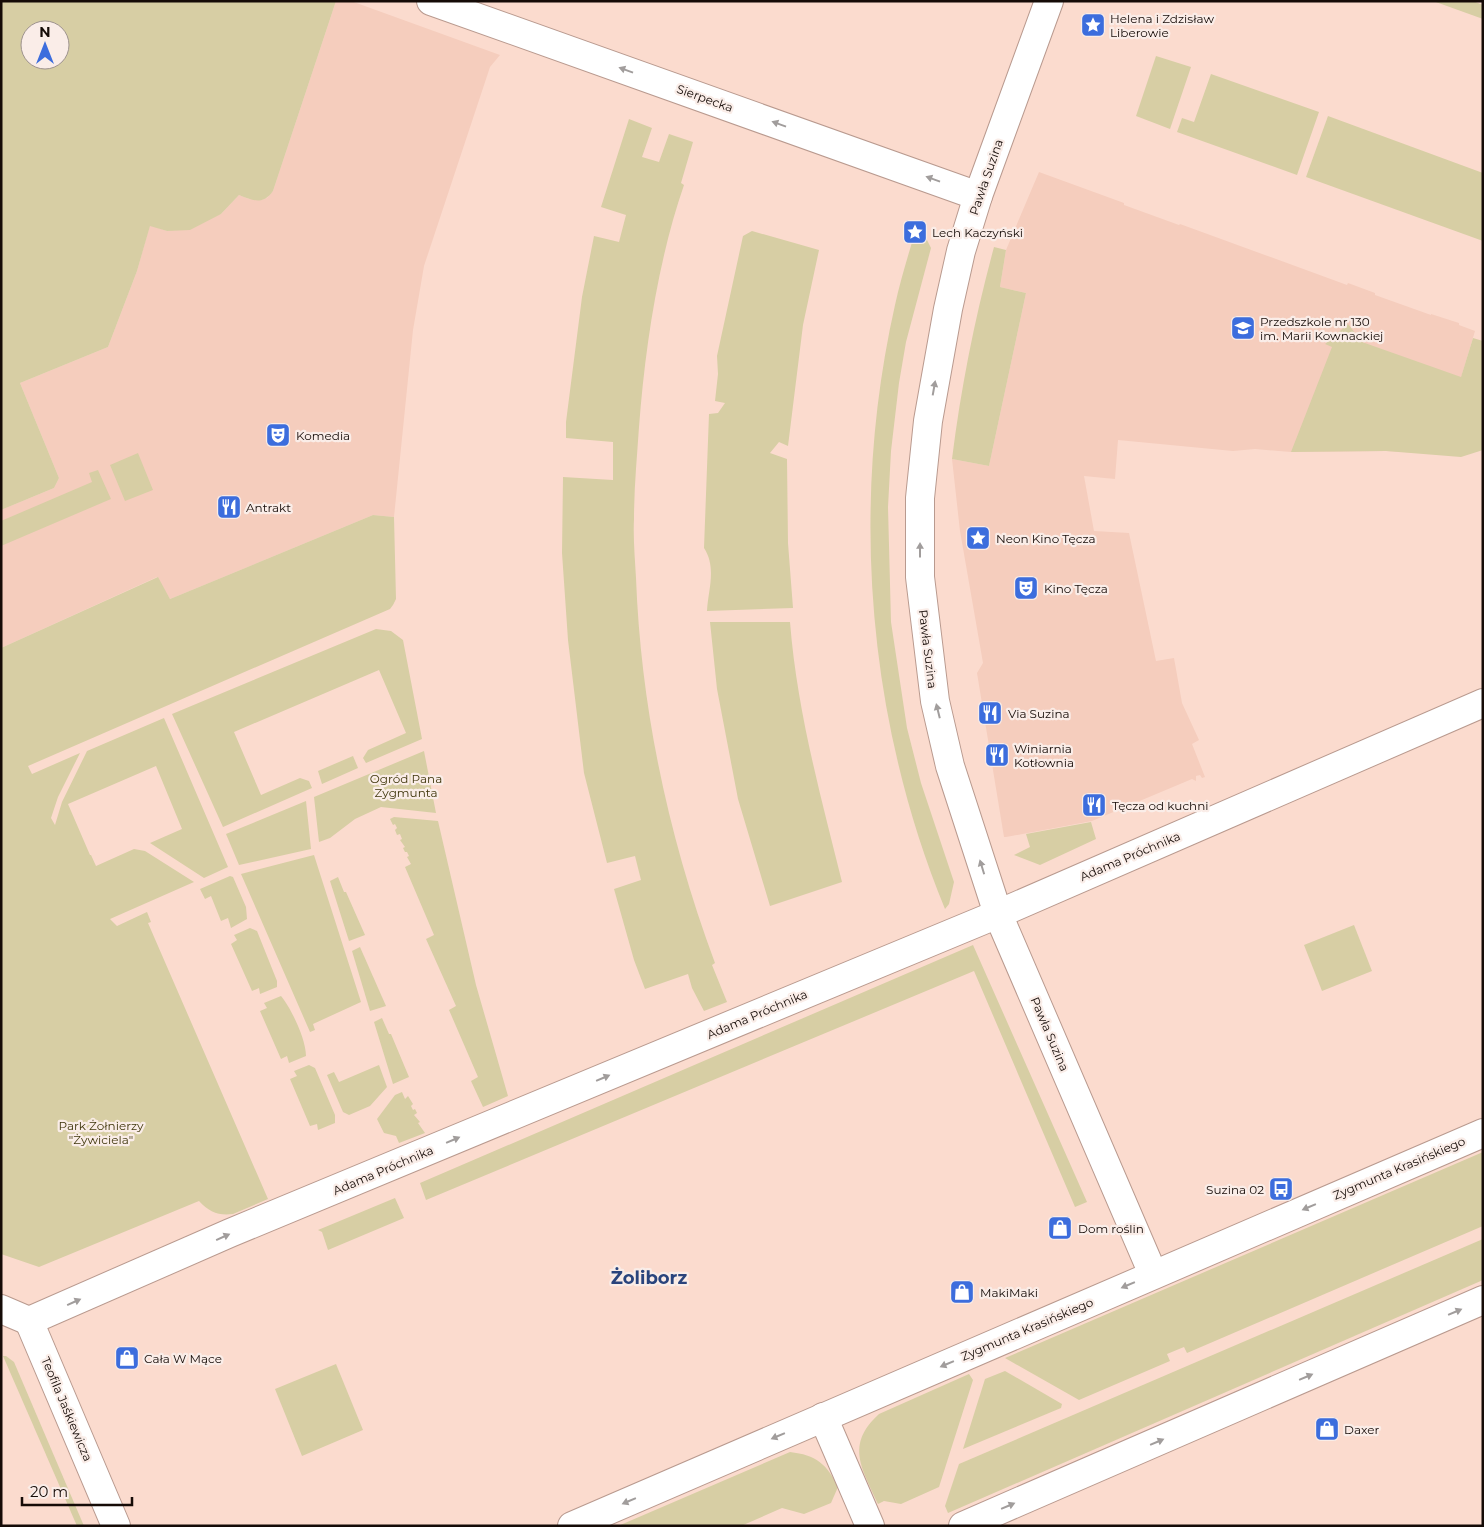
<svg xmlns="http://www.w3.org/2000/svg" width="1484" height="1527" font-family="Montserrat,sans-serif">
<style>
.built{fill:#f5cdbd}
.green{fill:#d7cea4;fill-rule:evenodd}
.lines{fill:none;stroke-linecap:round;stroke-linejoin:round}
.minor-casing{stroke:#b99a8f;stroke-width:30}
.tertiary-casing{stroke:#b99a8f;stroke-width:30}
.minor{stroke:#fff;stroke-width:28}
.tertiary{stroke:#fff;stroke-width:28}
.oneway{fill:#a19d9c}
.labels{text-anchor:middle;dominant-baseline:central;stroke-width:4.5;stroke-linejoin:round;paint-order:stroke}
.poi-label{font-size:12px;fill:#150b07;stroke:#faede8;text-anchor:start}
.street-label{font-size:12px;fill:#150b07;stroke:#faede8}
.park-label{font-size:12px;fill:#3e350a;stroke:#faede8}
.district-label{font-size:18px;font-weight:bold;fill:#2a447c;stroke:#faede8}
</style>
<rect width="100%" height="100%" fill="#fbdbce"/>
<g class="built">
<polygon points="336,1 351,1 500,55 490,67 424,266 413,330 394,517 373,515 170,599 157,577 1,648 1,510 54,488 59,478 20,383 108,347 137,271 150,225 167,231 221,214 239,195 249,199 261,200 267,198 273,191"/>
<polygon points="1039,172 1124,203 1124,205 1179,225 1180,224 1347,285 1348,283 1375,293 1375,295 1431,315 1431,314 1459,323 1459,325 1475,331 1438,454 1386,451 1291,452 1255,449 1233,451 1118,440 1115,479 1084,476 1094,531 1129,533 1156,661 1174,658 1182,703 1199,740 1192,744 1205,777 1202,778 1200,775 1196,776 1196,781 1192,779 1092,821 1006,837 1004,837 977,673 983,663 960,531 952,459 989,466 1026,293 1000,287 1006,250"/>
</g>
<g class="green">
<path d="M1,1H336L273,191C263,205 254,201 239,195L221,214L190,230L167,231L150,226L137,271L108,347L20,383L59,478L54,488L1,510ZM30,30H60V60H30Z"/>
<polygon points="1433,1 1473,1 1483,5 1483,19"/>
<polygon points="1156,56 1191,67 1170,129 1136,116"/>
<polygon points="1211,74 1319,112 1297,175 1177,132 1182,118 1194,122"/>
<polygon points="1328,116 1483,173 1483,241 1306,177"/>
<path d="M629,119L652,128L642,157L659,162L669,134L693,142L681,183L684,185C658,260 645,348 639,427C637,457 634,488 634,519C633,538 635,559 636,578C641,710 669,839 715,963L712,965L727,1002L704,1011L692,988L688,974L645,989L634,960L614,889L641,880L635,856L607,863L584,773L568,640L562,553L563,477L613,480V442L566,438V422L582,297L594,236L619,242L626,215L601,207Z"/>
<path d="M918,222L931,248L906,342L899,383L891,451L888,507L891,622L907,728L921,783L954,882L949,904L945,909C867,719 850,505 895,305C901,277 910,250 918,222Z"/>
<path d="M752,231L819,250L803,325L788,446L779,442L770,453L787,459L788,543L793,608L707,611C708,590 717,568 704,548L709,414L718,413L725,403L715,401L718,374L717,356L743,236Z"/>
<path d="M994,247L1006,250L1000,287L1026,293L989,466L952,459C961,387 975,317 994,247Z"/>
<polygon points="1348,324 1362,342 1461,377 1473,338 1483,341 1483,450 1461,457 1386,451 1291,452 1332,347 1325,344"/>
<polygon points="138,453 153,490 125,501 110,465"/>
<polygon points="98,470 111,499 1,546 1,521 92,482 89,473"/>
<path d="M373,515L394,517L396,599L393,605L390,609L28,766L32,774L80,753L58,797L51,818L55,825L62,802L87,751L164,718L228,867L204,878L150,843L182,829L156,766L68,804L90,855H91L96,866L134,849L145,851L194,882L110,919L117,926L147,912L151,922L148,923L268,1199L233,1214C219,1216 209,1212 199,1201L39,1267L1,1254V648L158,577L170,599Z"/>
<path d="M710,622H790C797,711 821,797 842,882L770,906L738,799L717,689Z"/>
<polygon points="376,629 391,631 403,640 422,739 366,763 363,758 368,750 406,733 379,670 234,732 261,795 300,778 309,781 312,788 223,827 172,714"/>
<polygon points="424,751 436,813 381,807 355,819 330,838 319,842 314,797"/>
<polygon points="353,756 358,768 322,784 318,771"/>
<polygon points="306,801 311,849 239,865 226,834"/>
<polygon points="394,817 438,821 476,985 508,1096 483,1107 471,1081 478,1077 449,1010 456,1006 426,939 434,935 405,867 411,864 407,857 409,856 407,852 405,852 403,848 405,847 400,840 402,839 400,834 397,835 395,830 397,828 395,824 393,825 390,819"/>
<polygon points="1091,822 1096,839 1040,865 1014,855 1030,847 1026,834"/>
<polygon points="314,855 361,1002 313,1024 315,1030 310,1032 241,874"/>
<polygon points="230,876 233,877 246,907 247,919 231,928 228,918 221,921 211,896 205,899 200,889"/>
<polygon points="338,877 344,892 346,892 365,935 349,941 330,881"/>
<polygon points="1354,925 1372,971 1322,991 1304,945"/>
<polygon points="250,928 257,931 277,981 277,987 260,994 259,988 252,991 231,944 237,940 234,935"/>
<polygon points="973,945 1087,1202 1075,1207 974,971 426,1200 420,1183"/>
<polygon points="360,947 386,1006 370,1011 352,951"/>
<path d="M281,996C291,1008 306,1039 306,1056L289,1063L287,1056L281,1059L260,1011L267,1008L264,1003Z"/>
<polygon points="382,1018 389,1034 391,1034 409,1077 393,1084 374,1022"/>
<polygon points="309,1065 315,1068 335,1115 335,1123 318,1130 317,1124 310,1126 290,1079 297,1076 294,1071"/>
<polygon points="379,1065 387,1087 370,1106 349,1115 343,1112 327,1075 334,1072 339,1082"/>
<polygon points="402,1092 405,1099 408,1096 413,1104 411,1106 413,1110 415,1109 417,1113 414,1115 420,1122 418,1123 425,1133 399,1143 396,1136 384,1133 377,1119 395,1095"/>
<polygon points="1483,1152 1483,1226 1187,1353 1184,1347 1167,1354 1170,1361 1079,1400 1005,1358"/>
<polygon points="395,1198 404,1218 328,1250 322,1232 318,1230"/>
<polygon points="1483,1239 1483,1280 948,1513 945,1506 959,1464"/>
<polygon points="3,1356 6,1356 14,1362 84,1526 77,1526"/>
<polygon points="336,1364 363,1430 302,1456 275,1389"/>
<polygon points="1005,1371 1062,1404 1061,1408 963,1449 985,1379"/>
<path d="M969,1374L973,1380L939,1487L901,1504L884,1501L878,1504C862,1468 845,1445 879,1414Z"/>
<path d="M790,1452C816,1455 827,1464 838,1487L831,1503L804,1514L782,1508L741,1526H618Z"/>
</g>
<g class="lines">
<defs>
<g id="minor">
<polyline points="431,1 978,196"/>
<polyline points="1049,1 978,196 961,251 948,309 928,421 920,498 920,577 935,701 950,766 998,914 1153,1274"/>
<polyline points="1,1309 29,1321"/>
<polyline points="29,1321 230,1233 998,914 1483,703"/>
<polyline points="29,1321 116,1526"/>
<polyline points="823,1417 870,1526"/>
</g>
<g id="tertiary">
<polyline points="572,1526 1483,1133"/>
<polyline points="963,1526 1483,1300"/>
</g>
</defs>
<use href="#minor" class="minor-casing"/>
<use href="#tertiary" class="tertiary-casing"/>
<use href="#minor" class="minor"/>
<use href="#tertiary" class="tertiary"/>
</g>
<defs><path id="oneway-solid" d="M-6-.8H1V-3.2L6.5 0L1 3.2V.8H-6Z" transform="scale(1.25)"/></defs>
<g class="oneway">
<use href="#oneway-solid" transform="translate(626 70) rotate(-160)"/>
<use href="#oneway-solid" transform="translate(779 124) rotate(-160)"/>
<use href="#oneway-solid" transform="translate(933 179) rotate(-160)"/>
<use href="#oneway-solid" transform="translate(934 388) rotate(-80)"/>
<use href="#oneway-solid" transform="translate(920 550) rotate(-90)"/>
<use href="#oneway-solid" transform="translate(938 711) rotate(-104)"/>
<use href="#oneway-solid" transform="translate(982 867) rotate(-107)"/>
<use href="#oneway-solid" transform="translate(603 1078) rotate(-23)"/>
<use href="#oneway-solid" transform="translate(453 1140) rotate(-23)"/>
<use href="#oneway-solid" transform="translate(1309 1207) rotate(157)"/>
<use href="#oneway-solid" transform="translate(223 1237) rotate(-24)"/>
<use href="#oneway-solid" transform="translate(1128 1285) rotate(157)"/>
<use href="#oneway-solid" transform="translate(74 1302) rotate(-24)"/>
<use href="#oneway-solid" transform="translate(1455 1312) rotate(-23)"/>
<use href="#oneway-solid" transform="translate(947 1364) rotate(157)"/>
<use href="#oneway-solid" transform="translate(1306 1377) rotate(-23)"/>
<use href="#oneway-solid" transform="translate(778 1436) rotate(157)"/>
<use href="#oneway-solid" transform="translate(1157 1442) rotate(-23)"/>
<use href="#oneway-solid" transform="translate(629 1501) rotate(157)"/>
<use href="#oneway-solid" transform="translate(1008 1506) rotate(-23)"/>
</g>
<defs>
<symbol id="sight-square" viewBox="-11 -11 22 22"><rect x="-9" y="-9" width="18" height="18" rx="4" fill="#3c6ddd" stroke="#faede8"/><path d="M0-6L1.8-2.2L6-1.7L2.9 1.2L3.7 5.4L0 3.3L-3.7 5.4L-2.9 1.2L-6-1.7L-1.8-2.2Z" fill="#fff"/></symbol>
<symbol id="school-square" viewBox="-11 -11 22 22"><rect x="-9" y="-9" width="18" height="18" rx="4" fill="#3c6ddd" stroke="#faede8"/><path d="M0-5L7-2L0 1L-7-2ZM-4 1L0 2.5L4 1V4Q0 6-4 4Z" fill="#fff"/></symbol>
<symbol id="theatre-square" viewBox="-11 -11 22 22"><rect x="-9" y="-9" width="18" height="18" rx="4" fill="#3c6ddd" stroke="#faede8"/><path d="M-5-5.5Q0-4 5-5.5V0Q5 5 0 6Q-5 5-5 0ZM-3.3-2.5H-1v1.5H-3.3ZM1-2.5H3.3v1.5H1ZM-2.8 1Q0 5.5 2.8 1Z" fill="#fff"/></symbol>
<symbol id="restaurant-square" viewBox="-11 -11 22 22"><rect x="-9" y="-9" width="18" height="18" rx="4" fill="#3c6ddd" stroke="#faede8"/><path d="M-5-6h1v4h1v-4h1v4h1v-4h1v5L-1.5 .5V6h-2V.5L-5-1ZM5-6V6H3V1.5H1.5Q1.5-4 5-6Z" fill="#fff"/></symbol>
<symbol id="bus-square" viewBox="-11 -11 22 22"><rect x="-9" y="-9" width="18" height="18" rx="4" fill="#3c6ddd" stroke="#faede8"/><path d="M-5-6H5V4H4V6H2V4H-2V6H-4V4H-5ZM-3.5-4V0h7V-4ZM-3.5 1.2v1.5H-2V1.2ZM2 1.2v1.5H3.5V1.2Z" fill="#fff"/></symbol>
<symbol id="shop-square" viewBox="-11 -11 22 22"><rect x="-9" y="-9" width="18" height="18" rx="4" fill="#3c6ddd" stroke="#faede8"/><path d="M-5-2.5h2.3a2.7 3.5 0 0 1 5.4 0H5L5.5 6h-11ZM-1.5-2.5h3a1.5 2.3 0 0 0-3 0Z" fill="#fff"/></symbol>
</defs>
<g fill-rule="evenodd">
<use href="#sight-square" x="1079" y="11" width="28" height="28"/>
<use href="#sight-square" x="901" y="218" width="28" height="28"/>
<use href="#school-square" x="1229" y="314" width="28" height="28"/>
<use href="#theatre-square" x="264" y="421" width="28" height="28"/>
<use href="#restaurant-square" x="215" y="493" width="28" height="28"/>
<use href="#sight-square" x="964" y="524" width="28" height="28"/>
<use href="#theatre-square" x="1012" y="574" width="28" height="28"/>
<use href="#restaurant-square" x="976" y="699" width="28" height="28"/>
<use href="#restaurant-square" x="983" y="741" width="28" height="28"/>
<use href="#restaurant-square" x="1080" y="791" width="28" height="28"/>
<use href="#bus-square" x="1267" y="1175" width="28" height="28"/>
<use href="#shop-square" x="1046" y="1214" width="28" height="28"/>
<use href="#shop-square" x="948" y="1278" width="28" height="28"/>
<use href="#shop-square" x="113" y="1344" width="28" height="28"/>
<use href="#shop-square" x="1313" y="1415" width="28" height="28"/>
</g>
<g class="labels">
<g class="poi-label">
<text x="1110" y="18">Helena i Zdzisław<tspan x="1110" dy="14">Liberowie</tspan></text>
<text x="932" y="232">Lech Kaczyński</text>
<text x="1260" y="321">Przedszkole nr 130<tspan x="1260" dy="14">im. Marii Kownackiej</tspan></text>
<text x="296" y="435">Komedia</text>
<text x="246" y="507">Antrakt</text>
<text x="996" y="538">Neon Kino Tęcza</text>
<text x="1044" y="588">Kino Tęcza</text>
<text x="1008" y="713">Via Suzina</text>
<text x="1014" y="748">Winiarnia<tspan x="1014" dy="14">Kotłownia</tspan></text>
<text x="1112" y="805">Tęcza od kuchni</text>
<text x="1264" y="1189" text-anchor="end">Suzina 02</text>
<text x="1078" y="1228">Dom roślin</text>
<text x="980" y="1292">MakiMaki</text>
<text x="144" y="1358">Cała W Mące</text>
<text x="1344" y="1429">Daxer</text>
</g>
<g class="street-label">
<text transform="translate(705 98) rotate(20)">Sierpecka</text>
<text transform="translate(986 177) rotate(-71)">Pawła Suzina</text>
<text transform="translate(928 649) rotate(83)">Pawła Suzina</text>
<text transform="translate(1130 856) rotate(-23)">Adama Próchnika</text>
<text transform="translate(757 1014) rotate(-23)">Adama Próchnika</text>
<text transform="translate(1050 1034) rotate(67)">Pawła Suzina</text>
<text transform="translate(1399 1168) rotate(-23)">Zygmunta Krasińskiego</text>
<text transform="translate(383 1170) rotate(-23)">Adama Próchnika</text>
<text transform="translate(1027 1329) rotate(-23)">Zygmunta Krasińskiego</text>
<text transform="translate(67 1409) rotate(67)">Teofila Jaśkiewicza</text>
</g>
<g class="park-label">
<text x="406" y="778">Ogród Pana<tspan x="406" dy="14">Zygmunta</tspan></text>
<text x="101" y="1125">Park Żołnierzy<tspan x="101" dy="14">"Żywiciela"</tspan></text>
</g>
<g class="district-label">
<text x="649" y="1278">Żoliborz</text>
</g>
</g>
<rect width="1484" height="1527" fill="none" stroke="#150b07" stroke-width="5"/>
<g transform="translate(45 45)"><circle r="24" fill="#faede8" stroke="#9e938e"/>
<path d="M0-4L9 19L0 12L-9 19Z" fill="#3c6ddd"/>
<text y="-8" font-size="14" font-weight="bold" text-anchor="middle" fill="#150b07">N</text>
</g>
<path d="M22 1497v8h110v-8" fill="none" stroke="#150b07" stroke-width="2.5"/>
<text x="30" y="1497" font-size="15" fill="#150b07" stroke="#faede8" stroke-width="4" paint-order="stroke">20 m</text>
</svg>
